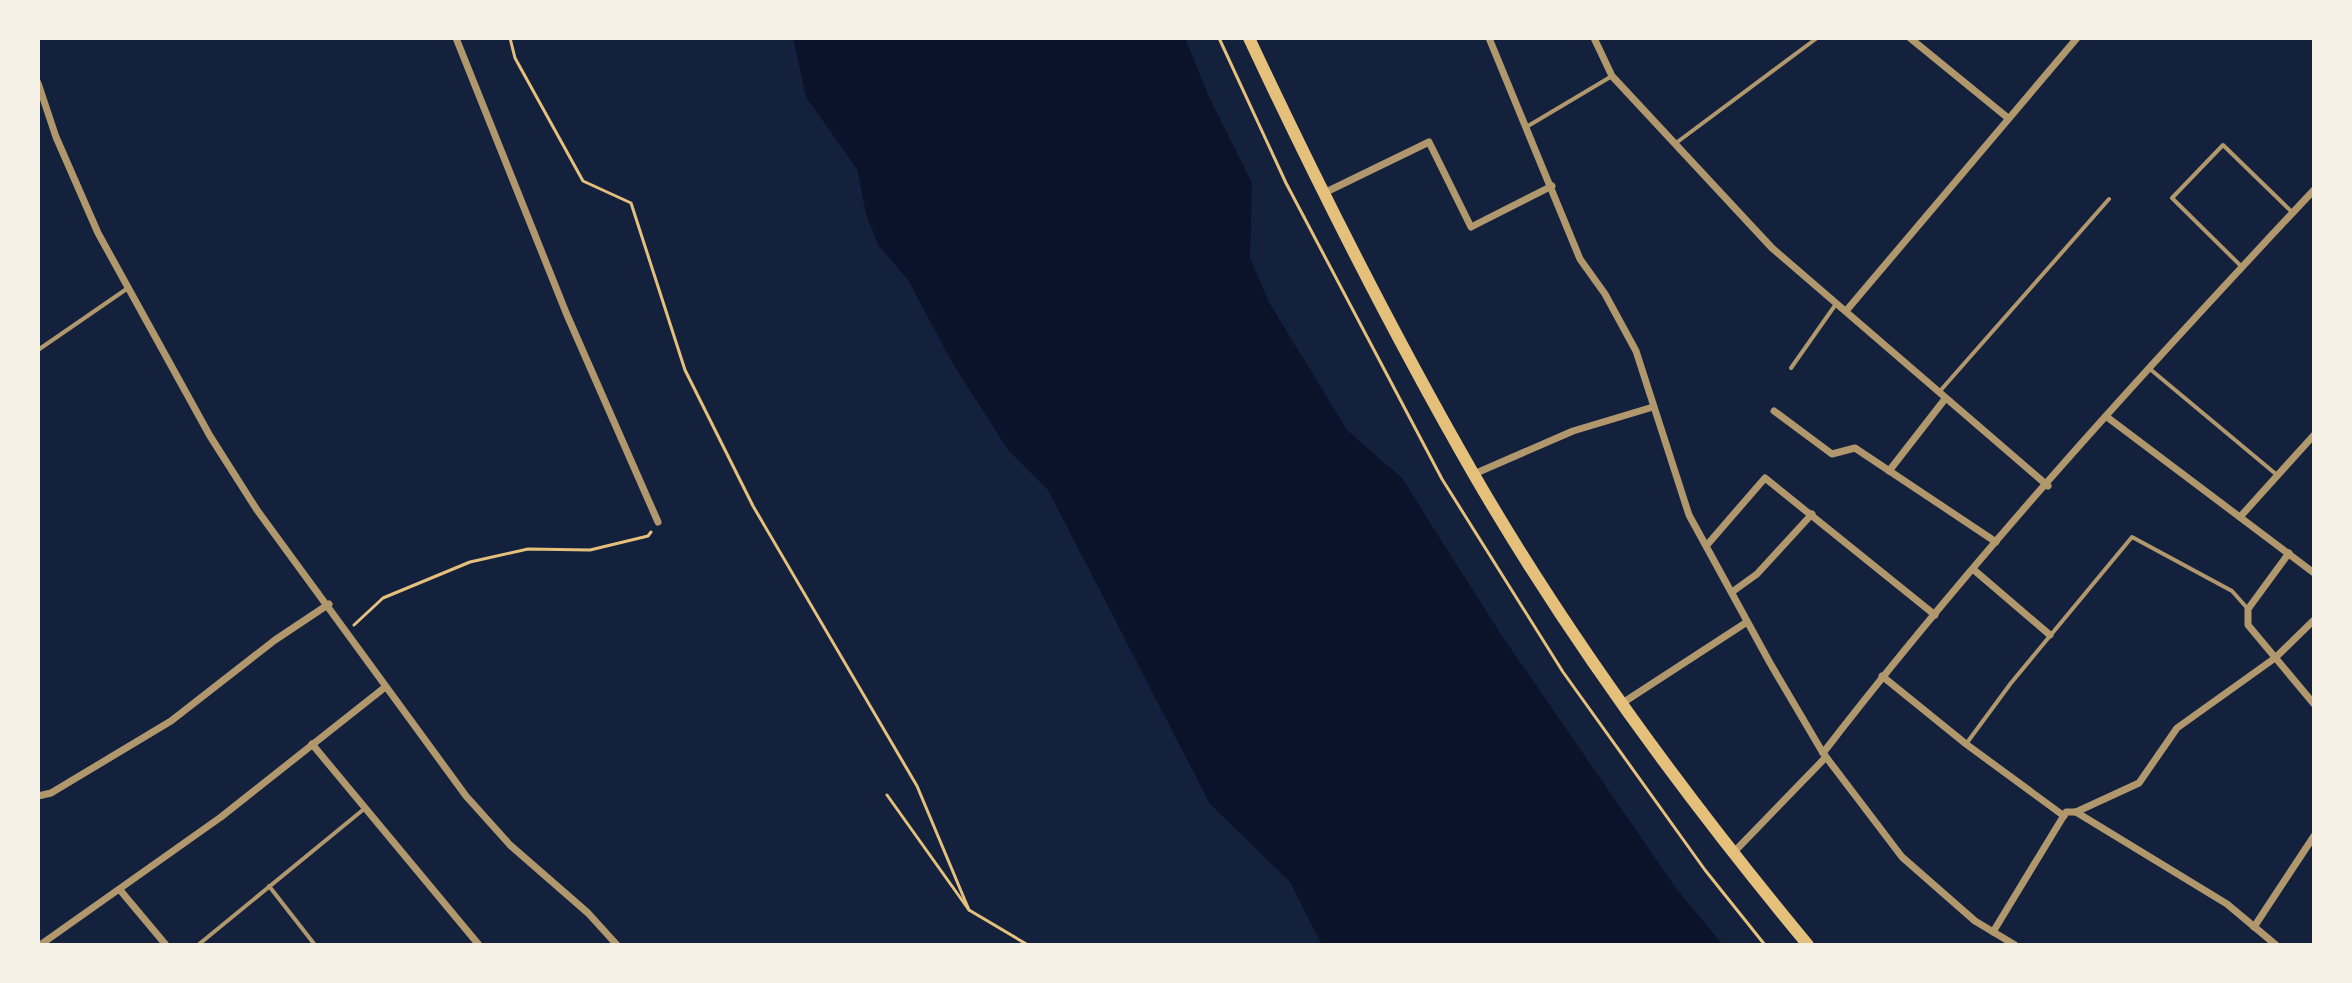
<svg xmlns="http://www.w3.org/2000/svg" width="2352" height="983" font-family="'Noto Sans',sans-serif">
<style>
.water{fill:#0b132b}
.lines{fill:none;stroke-linecap:round;stroke-linejoin:round}
.path{stroke:#e5c07b;stroke-width:3}
.service{stroke:#b1986c;stroke-width:4}
.minor{stroke:#b1986c;stroke-width:7}
.primary{stroke:#e5c07b;stroke-width:12}
</style>
<rect width="100%" height="100%" fill="#14213d"/>
<polygon class="water" points="793,38 1185,38 1209,97 1252,183 1250,258 1269,302 1347,430 1402,478 1500,633 1678,891 1723,945 1322,945 1290,882 1210,804 1048,490 1008,450 953,364 908,280 878,245 866,214 857,169 806,97"/>
<g class="lines">
<g class="path">
<polyline points="510,38 515,58 583,181 631,203 685,370 753,506 917,786 969,910"/>
<polyline points="1219,38 1286,183 1442,479 1563,672 1705,870 1765,945"/>
<polyline points="354,625 383,598 470,562 528,549 590,550 648,536 651,532"/>
<polyline points="887,795 969,910 1028,945"/>
</g>
<g class="service">
<polyline points="1528,126 1612,76"/>
<polyline points="1676,143 1817,38"/>
<polyline points="2242,267 2172,198 2223,145 2293,213"/>
<polyline points="38,350 128,288"/>
<polyline points="1791,368 1836,304"/>
<polyline points="2150,369 2277,475"/>
<polyline points="1940,391 2109,199"/>
<polyline points="1966,744 2011,683 2132,537 2232,591 2248,609"/>
<polyline points="269,886 315,945"/>
<polyline points="198,945 364,809"/>
</g>
<g class="minor">
<polyline points="456,38 567,315 658,522"/>
<polyline points="1489,38 1580,259 1605,294 1636,351 1689,515 1770,663 1823,753 1902,857 1975,921 2015,945"/>
<polyline points="1594,38 1612,76 1772,248 2048,486"/>
<polyline points="1910,38 2008,118"/>
<polyline points="38,83 56,137 98,233 210,436 257,510 466,796 510,845 588,913 617,945"/>
<polyline points="1324,193 1429,142 1471,227 1552,186"/>
<polyline points="1846,311 2077,38"/>
<polyline points="1774,411 1832,454 1855,448 1996,542"/>
<polyline points="2107,417 2314,573"/>
<polyline points="1889,471 1945,399"/>
<polyline points="1474,474 1573,431 1653,407"/>
<polyline points="2240,517 2314,435"/>
<polyline points="1707,545 1765,478 1935,615"/>
<polyline points="2289,553 2248,609 2248,625 2314,704"/>
<polyline points="1974,570 2050,635"/>
<polyline points="1732,592 1757,574 1812,514"/>
<polyline points="1882,676 1966,744 2064,816"/>
<polyline points="1624,702 1747,622"/>
<polyline points="312,744 479,945"/>
<path d="M1823,753C1975,556 2144,371 2314,190"/>
<polyline points="38,796 51,793 171,721 275,640 329,604"/>
<polyline points="2076,812 2227,904 2276,945"/>
<polyline points="1733,853 1826,757"/>
<polyline points="120,890 166,945"/>
<polyline points="2254,927 2314,836"/>
<polyline points="1993,932 2066,812 2076,812 2139,783 2177,728 2275,658 2314,620"/>
<polyline points="40,945 221,817 384,688"/>
</g>
<path class="primary" d="M1249,38C1318,185 1392,332 1473,473C1569,639 1686,798 1808,945"/>
</g>
<rect width="2352" height="983" fill="none" stroke="#f6f1e7" stroke-width="80"/>
</svg>
